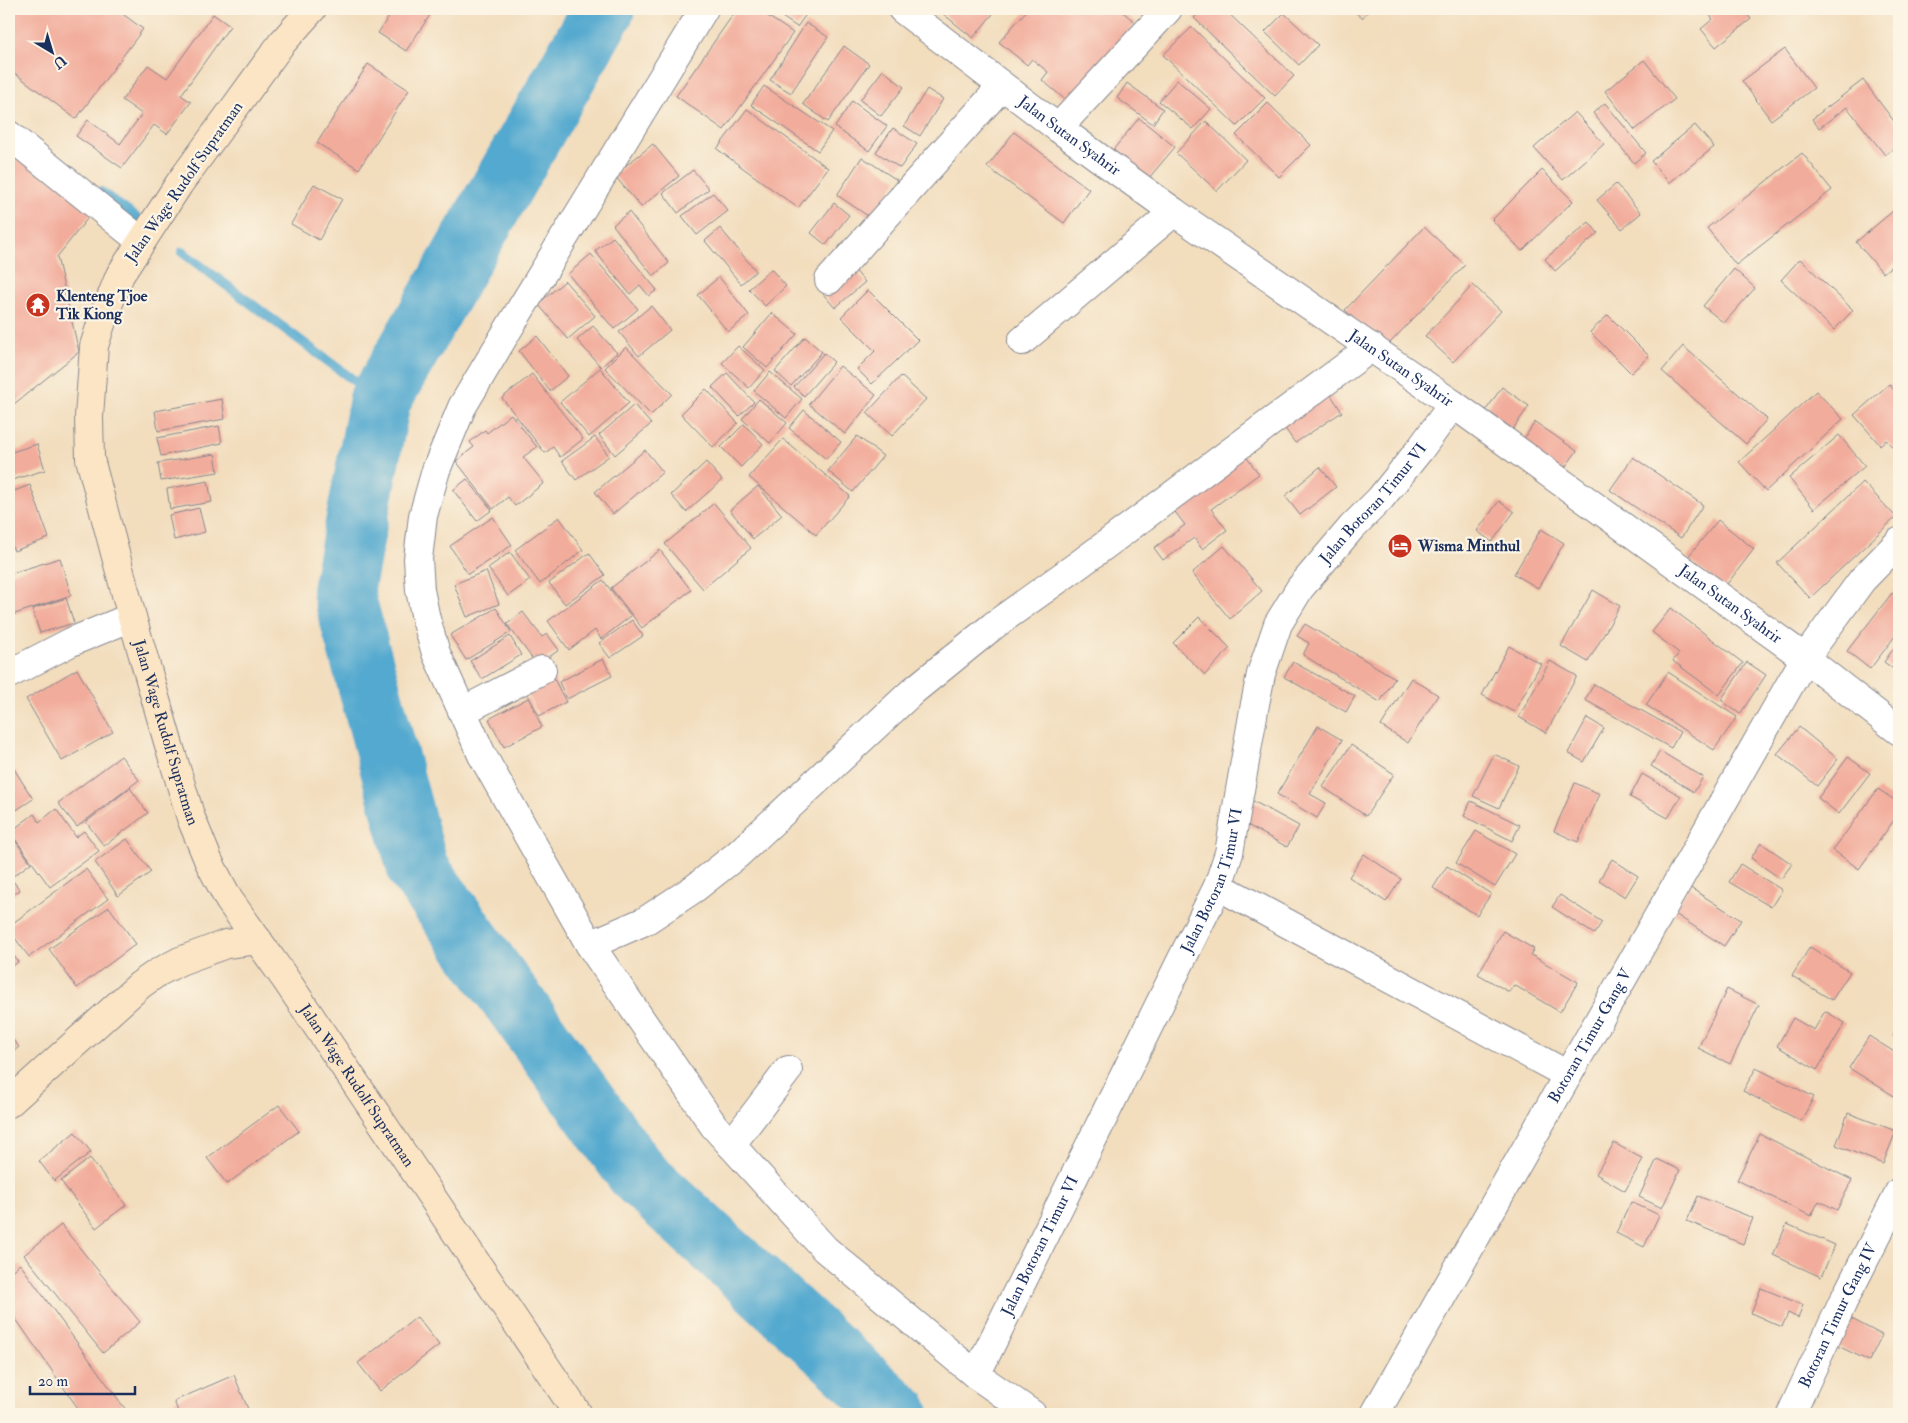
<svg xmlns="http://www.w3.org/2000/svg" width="1908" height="1423" font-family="'IM FELL Double Pica',serif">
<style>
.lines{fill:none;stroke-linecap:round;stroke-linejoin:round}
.stream{stroke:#53a9cf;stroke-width:10}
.river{stroke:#53a9cf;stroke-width:62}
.building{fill:#f2ac9b}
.street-casing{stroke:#86868e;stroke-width:30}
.secondary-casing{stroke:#86868e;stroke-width:30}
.street{stroke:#fff;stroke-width:28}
.secondary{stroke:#fce5c4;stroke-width:28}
.labels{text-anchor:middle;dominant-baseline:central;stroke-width:4.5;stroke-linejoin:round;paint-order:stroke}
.street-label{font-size:16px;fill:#1b2f5e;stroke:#fcf5e5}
.poi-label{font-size:16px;font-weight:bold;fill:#1b2f5e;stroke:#fcf5e5;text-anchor:start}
</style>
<rect width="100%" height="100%" fill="#fcf5e5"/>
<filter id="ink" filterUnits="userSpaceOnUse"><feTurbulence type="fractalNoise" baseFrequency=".02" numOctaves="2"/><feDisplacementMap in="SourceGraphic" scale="10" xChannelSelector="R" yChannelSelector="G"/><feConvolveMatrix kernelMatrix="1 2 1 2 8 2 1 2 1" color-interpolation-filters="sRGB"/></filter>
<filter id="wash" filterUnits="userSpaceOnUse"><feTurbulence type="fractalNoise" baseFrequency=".0096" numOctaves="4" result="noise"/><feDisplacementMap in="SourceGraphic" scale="20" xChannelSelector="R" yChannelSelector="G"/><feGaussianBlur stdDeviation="1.12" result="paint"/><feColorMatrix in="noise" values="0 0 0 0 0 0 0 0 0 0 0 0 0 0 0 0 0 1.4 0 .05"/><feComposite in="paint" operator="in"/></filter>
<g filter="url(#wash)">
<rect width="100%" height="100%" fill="#f2ddbd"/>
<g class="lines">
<g class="stream">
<polyline points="101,192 142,222"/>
<polyline points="182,252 380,400"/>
</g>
<polyline class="river" points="604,9 380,400 343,591 418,869 638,1175 899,1414"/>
</g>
<g id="blocks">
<g class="building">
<polygon points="9,9 116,9 143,29 76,119 9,69"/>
<polygon points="394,9 434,9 406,51 378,33"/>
<polygon points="737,9 757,9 793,33 724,130 676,96"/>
<polygon points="770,9 810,9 797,27"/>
<polygon points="937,9 997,9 973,38"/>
<polygon points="1028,9 1119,9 1136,23 1068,102 1042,80 1048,72 1032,59 1027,65 999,42"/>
<polygon points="1203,9 1224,9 1294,76 1275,96 1194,18"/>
<polygon points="1351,9 1370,9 1362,18"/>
<polygon points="1704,9 1721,9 1723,11 1725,9 1743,9 1751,19 1716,47 1701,29 1713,19"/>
<polygon points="1284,13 1318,45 1299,65 1265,32"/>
<polygon points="213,14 230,26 181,95 191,102 167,134 154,125 122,168 76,136 88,120 120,144 142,114 122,100 148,65 167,78"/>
<polygon points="806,23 828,37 791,93 770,80"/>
<polygon points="1192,27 1265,98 1237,126 1163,55"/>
<polygon points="844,46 869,64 828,122 803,104"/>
<polygon points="1785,49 1814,88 1771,120 1742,81"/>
<polygon points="1644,60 1675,99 1635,130 1605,91"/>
<polygon points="368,64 409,90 359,169 317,143"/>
<polygon points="883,70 904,87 881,116 860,100"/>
<polygon points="1177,80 1211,109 1193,129 1159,101"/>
<polygon points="1863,80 1899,128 1899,144 1885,155 1847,107 1819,128 1812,119"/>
<polygon points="1127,83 1163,109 1153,124 1117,98"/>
<polygon points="764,86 832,131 818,151 751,105"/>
<polygon points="927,89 943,99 920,136 904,126"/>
<polygon points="852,101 887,126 869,151 835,127"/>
<polygon points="1268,103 1311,145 1279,177 1236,135"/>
<polygon points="1605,103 1646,153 1634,163 1593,113"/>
<polygon points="747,109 828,168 798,208 717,149"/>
<polygon points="1575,112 1604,144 1563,180 1534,148"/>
<polygon points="1139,118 1175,147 1148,179 1113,150"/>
<polygon points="1206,121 1246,160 1217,191 1176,153"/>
<polygon points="1695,125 1714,147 1669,183 1651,161"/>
<polygon points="893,128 917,144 900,168 876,152"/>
<polygon points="1014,132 1089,189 1064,223 987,167"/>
<polygon points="653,144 679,176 641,207 614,175"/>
<polygon points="9,145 95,209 57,257 79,352 9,408"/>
<polygon points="1802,153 1832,190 1736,265 1707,228"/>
<polygon points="862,157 897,180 871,218 837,195"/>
<polygon points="693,170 709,189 678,213 663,193"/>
<polygon points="1542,170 1573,201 1522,251 1492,220"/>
<polygon points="314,184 342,199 319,240 291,224"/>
<polygon points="1616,184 1641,213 1622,229 1597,200"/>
<polygon points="713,193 728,211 697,235 682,216"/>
<polygon points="834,203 849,215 826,245 811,233"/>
<polygon points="1899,206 1899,260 1883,273 1856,242"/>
<polygon points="629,212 669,263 653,276 613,225"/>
<polygon points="1589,222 1598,233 1555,271 1545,259"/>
<polygon points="1424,227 1465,265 1385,348 1345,310"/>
<polygon points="720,228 756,271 741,284 705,241"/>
<polygon points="613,237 657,290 649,296 640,285 630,294 595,251"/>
<polygon points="591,254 638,309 614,329 568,274"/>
<polygon points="1800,259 1853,310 1834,330 1781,280"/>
<polygon points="853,268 865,282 835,308 823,294"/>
<polygon points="771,269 786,286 765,306 749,289"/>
<polygon points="1734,269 1755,288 1724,323 1703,306"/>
<polygon points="719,277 749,315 728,332 698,295"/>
<polygon points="565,281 595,316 568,339 538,304"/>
<polygon points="1473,285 1501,311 1453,362 1425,336"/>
<polygon points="868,290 918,340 872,384 857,369 875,351 841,317"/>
<polygon points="651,306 670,330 639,356 619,332"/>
<polygon points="772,313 797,334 767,368 743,347"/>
<polygon points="1608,315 1649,356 1631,373 1590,332"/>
<polygon points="593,326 617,353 601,367 577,340"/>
<polygon points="537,336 568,376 550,391 519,351"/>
<polygon points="805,337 822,352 791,386 775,371"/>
<polygon points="738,346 765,370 749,388 722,363"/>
<polygon points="1683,346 1767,419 1746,444 1662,371"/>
<polygon points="626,347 672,394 651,415 605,368"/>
<polygon points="824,353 834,362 804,396 794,387"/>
<polygon points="840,366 876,395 845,434 809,404"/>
<polygon points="600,368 629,403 589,437 560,402"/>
<polygon points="770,372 802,399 786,418 754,391"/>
<polygon points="727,373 754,402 739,416 712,387"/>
<polygon points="532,374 583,439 560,457 553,447 545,453 502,398"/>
<polygon points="901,376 926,399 892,436 867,413"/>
<polygon points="1889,384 1899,396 1899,454 1886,440 1880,445 1854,415"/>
<polygon points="1502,387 1529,406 1513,429 1486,410"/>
<polygon points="706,389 738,423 713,447 681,414"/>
<polygon points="1816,391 1843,419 1766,491 1739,462"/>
<polygon points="1329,392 1342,412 1295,443 1282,424"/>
<polygon points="222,399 225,419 158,431 155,411"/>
<polygon points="759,399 787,423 770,443 742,419"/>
<polygon points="634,405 651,424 615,455 599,435"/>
<polygon points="804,410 841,442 826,459 789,428"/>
<polygon points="511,414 537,447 523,457 544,483 515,506 508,497 493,509 456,461 474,447 470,442 485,430 487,433"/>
<polygon points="1535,422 1577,451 1560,474 1519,446"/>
<polygon points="744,424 763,444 741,467 721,447"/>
<polygon points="219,426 222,443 161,456 157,438"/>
<polygon points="1839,435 1865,466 1814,509 1789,478"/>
<polygon points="857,436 883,456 853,492 828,471"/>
<polygon points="595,437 609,456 576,480 562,461"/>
<polygon points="783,439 850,496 816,535 749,477"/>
<polygon points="37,444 45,470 9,481 9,453"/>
<polygon points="645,450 663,472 613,514 595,492"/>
<polygon points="215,454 218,472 161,481 158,463"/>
<polygon points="1244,454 1259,474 1211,509 1227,530 1202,549 1194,538 1163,560 1154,548 1185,525 1172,508"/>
<polygon points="1633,457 1703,505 1681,538 1610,490"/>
<polygon points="706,462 722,480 686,512 671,495"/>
<polygon points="1320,467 1336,487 1300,515 1285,496"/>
<polygon points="467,479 492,510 477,521 453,490"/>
<polygon points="208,481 212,502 170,509 167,489"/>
<polygon points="1863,482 1896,517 1810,598 1777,563"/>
<polygon points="30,485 49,538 14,551 9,537 9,493"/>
<polygon points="758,486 782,515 753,539 730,510"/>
<polygon points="1499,501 1514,512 1492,542 1477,531"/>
<polygon points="714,503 751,548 703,589 665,544"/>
<polygon points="199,508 205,532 174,540 169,515"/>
<polygon points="493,517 512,545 468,574 450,546"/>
<polygon points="559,517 583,550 540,584 515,550"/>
<polygon points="1718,520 1754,549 1724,588 1687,558"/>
<polygon points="1541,529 1564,543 1538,588 1514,574"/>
<polygon points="1224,546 1262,591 1230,619 1192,573"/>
<polygon points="660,550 691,590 642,628 611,588"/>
<polygon points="510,552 530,580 508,596 488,568"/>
<polygon points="589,553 605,575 565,604 549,583"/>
<polygon points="60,558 71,595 9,616 9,574"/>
<polygon points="486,571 499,604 467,617 454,584"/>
<polygon points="603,580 631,616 601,639 595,630 569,650 548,621"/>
<polygon points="1593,590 1620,606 1588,662 1561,646"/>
<polygon points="1892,593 1899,599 1899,631 1870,669 1847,651"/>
<polygon points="66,598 74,623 40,633 32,609"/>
<polygon points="496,608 511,632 466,660 450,635"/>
<polygon points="1671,608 1743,663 1719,695 1673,661 1679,653 1652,632"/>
<polygon points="523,612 542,637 547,634 559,650 537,665 507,624"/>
<polygon points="1199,617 1230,648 1205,675 1173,643"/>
<polygon points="632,620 643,636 610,658 599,643"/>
<polygon points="1305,624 1395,678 1380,702 1303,655 1309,643 1297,636"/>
<polygon points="510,636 521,655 482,679 470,661"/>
<polygon points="1899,641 1899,673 1884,662"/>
<polygon points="9,645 14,655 9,658"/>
<polygon points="1509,646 1541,664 1514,712 1482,695"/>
<polygon points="603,659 612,676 567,699 559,682"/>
<polygon points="1550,661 1577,676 1546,733 1519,717"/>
<polygon points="1293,662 1355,696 1346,712 1284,677"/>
<polygon points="1747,662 1766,675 1740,714 1721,700"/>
<polygon points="77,669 113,732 62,761 26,699"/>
<polygon points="1668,672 1737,717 1714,750 1646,705"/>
<polygon points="553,677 566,702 539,716 526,691"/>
<polygon points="1411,678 1438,695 1408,743 1381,726"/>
<polygon points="1594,684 1680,732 1671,748 1585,700"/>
<polygon points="528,698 542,727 504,747 489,719"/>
<polygon points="1587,718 1604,728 1584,762 1568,753"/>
<polygon points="1318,726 1342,740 1310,794 1326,803 1317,818 1277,794"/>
<polygon points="1799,727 1838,759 1817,786 1777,754"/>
<polygon points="1351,745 1394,774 1366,816 1323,787"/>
<polygon points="1660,751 1703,777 1694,792 1651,766"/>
<polygon points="1494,754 1519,766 1499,808 1473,796"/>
<polygon points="121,756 139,780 77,827 58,803"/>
<polygon points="1848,757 1870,773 1839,814 1818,798"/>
<polygon points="9,761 33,799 9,815"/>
<polygon points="1642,774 1681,796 1668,818 1630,797"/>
<polygon points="1575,783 1600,794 1578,842 1554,831"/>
<polygon points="130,788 148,813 104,846 86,822"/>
<polygon points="1878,789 1899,803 1899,813 1859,869 1833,850"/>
<polygon points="1253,801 1299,826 1287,847 1242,822"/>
<polygon points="1471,801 1520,825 1512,841 1464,816"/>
<polygon points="56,809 76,837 84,831 99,851 50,887 10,832 34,814 39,822"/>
<polygon points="1476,831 1515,854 1495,887 1456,863"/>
<polygon points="9,832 31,863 12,877 9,872"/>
<polygon points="127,839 151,872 118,896 95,862"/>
<polygon points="1761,843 1792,864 1781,879 1751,858"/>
<polygon points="1364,854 1401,879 1386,902 1349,877"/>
<polygon points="1612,859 1638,876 1625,897 1599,880"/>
<polygon points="1740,864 1782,890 1771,907 1729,882"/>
<polygon points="1447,866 1491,894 1477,915 1433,888"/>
<polygon points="86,869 108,899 29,957 9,930 9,926"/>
<polygon points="9,876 20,890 9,898"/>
<polygon points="1689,887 1741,920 1724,946 1672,912"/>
<polygon points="1560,895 1602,922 1594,934 1552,907"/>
<polygon points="109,907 136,944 77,988 49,949"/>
<polygon points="1503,931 1534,949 1531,955 1578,982 1560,1012 1514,985 1509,992 1478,974"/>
<polygon points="1810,947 1850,972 1832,1000 1792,976"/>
<polygon points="9,949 18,962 9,969"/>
<polygon points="1727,989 1759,1005 1730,1064 1698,1048"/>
<polygon points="1825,1011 1845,1023 1817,1070 1777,1046 1793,1018 1814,1030"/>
<polygon points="1899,1025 1899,1040 1893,1036"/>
<polygon points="9,1035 19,1047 9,1055"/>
<polygon points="1869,1036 1899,1055 1899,1099 1849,1068"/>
<polygon points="1756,1068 1814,1097 1801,1121 1743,1091"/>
<polygon points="279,1105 299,1131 227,1184 207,1158"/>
<polygon points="1848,1113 1896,1131 1883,1164 1836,1145"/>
<polygon points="75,1132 91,1152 54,1181 39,1161"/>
<polygon points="1760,1134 1852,1180 1837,1210 1819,1201 1811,1216 1737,1180"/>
<polygon points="1614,1143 1643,1159 1625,1191 1596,1174"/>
<polygon points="90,1158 126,1205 96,1228 61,1181"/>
<polygon points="1657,1159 1680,1170 1662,1208 1639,1197"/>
<polygon points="1698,1196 1753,1218 1743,1244 1687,1221"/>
<polygon points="1631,1202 1659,1215 1644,1247 1616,1233"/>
<polygon points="1787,1224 1835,1245 1821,1277 1773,1255"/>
<polygon points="61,1225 140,1322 103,1353 24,1255"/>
<polygon points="20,1264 126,1410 121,1414 82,1414 9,1309 9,1273"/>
<polygon points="1761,1288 1803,1305 1798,1318 1788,1313 1782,1327 1751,1313"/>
<polygon points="417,1317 439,1345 380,1391 358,1363"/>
<polygon points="1850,1318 1882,1335 1869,1361 1836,1345"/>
<polygon points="234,1375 250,1414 179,1414 174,1401"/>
</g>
</g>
</g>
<g filter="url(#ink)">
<use href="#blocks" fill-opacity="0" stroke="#86868e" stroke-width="1"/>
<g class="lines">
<defs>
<g id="street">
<polyline points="704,9 506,333 462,407 436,470 423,516 418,559 420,590 426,619 436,653 482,755 590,945 714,1126 825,1249 976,1375 1032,1414"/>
<path id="s1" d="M902,9L1058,128L1174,212L1453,404L1805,658L1899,731"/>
<polyline points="1058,128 1168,9"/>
<polyline points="9,135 141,241"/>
<polyline points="829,280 1002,86"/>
<polyline points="1022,341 1174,212"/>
<polyline points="9,674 71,642 132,617"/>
<polyline points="463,711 542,670"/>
<polyline points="1218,886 1568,1075"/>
<polyline points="590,945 645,921 695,888 737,855 913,691 993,626 1081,563 1372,347"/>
<polyline points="731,1145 788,1070"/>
<path id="s2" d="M976,1375L1218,886L1229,853L1255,704L1261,674L1278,624L1300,588L1352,527L1380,499L1421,448L1453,404"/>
<path id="s3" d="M1375,1414L1805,658L1862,580L1899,542"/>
<path id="s4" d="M1791,1414L1843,1302L1899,1192"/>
</g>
<g id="secondary">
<path id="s5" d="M312,9L281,44L179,184L120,275L104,315L94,346L89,417L90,459L132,617L168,742L191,818L209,862L229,900L284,977L578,1414"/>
<polyline points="9,1103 140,985 157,973 180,961 226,944 258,940"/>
</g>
</defs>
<use href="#street" class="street-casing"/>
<use href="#secondary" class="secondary-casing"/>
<use href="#street" class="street"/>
<use href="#secondary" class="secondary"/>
</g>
</g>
<defs>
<symbol id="temple-disc" viewBox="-11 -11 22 22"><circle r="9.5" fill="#c8321e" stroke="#fcf5e5"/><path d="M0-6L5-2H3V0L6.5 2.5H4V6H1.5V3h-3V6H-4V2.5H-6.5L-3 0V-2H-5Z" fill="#fff"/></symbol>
<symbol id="hotel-disc" viewBox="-11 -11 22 22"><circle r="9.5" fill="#c8321e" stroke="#fcf5e5"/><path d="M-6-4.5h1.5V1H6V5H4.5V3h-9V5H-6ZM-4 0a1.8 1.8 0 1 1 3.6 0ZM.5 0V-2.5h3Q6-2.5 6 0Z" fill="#fff"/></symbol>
</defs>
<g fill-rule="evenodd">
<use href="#temple-disc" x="24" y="291" width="28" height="28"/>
<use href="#hotel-disc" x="1386" y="532" width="28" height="28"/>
</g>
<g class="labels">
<g class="street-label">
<text stroke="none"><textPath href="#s1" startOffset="210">Jalan Sutan Syahrir</textPath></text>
<text transform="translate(184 182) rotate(-55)">Jalan Wage Rudolf Supratman</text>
<text stroke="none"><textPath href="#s1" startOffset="615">Jalan Sutan Syahrir</textPath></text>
<text stroke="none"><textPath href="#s2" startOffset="969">Jalan Botoran Timur VI</textPath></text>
<text stroke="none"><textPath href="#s1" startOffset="1020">Jalan Sutan Syahrir</textPath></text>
<text stroke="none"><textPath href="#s5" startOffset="801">Jalan Wage Rudolf Supratman</textPath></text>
<text stroke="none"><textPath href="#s2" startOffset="549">Jalan Botoran Timur VI</textPath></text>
<text stroke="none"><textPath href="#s3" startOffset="435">Botoran Timur Gang V</textPath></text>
<text stroke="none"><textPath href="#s5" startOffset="1206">Jalan Wage Rudolf Supratman</textPath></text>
<text stroke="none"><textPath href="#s2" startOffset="144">Jalan Botoran Timur VI</textPath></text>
<text stroke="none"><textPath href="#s4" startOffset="109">Botoran Timur Gang IV</textPath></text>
</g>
<g class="poi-label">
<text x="56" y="296">Klenteng Tjoe<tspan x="56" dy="18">Tik Kiong</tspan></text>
<text x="1418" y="546">Wisma Minthul</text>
</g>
</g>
<rect width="1908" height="1423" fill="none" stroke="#fcf5e5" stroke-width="30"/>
<g transform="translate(52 52) rotate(142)" stroke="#fcf5e5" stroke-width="4" paint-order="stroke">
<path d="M0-4L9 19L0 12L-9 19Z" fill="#1b2f5e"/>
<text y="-8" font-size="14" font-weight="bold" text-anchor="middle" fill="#1b2f5e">U</text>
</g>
<path d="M30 1386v8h105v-8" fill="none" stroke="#1b2f5e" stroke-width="2.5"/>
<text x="38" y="1386" font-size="15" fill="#1b2f5e" stroke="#fcf5e5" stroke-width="4" paint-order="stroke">20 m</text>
</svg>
